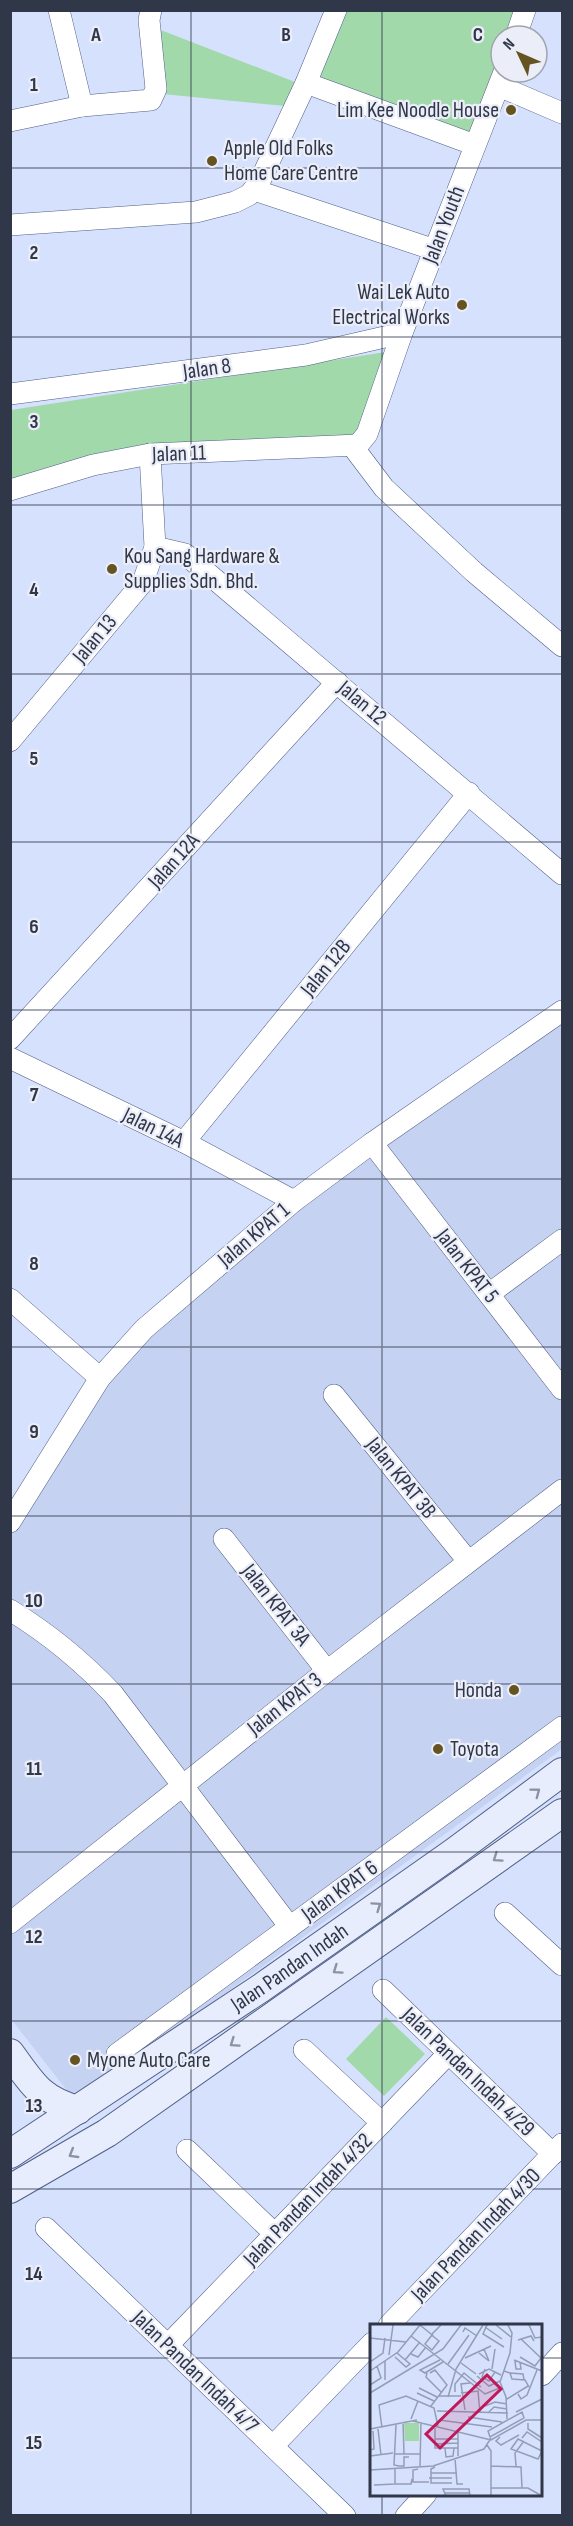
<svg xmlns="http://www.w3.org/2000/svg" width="573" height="2526" font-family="'Sofia Sans Condensed',sans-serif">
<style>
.built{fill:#c6d2f2}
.green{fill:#a2d9ab}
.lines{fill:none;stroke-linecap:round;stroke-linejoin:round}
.street-casing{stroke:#515f87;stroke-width:22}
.secondary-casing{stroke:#515f87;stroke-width:30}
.street{stroke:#fff;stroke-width:21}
.secondary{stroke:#e7edfc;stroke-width:28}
.oneway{stroke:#8c92a2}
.grid{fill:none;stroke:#303749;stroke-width:1.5;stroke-opacity:0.55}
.poi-dot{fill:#655321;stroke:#ebeef8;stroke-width:2}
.labels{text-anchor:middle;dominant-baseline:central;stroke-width:4.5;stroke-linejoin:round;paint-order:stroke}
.poi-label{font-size:22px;fill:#303749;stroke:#ebeef8;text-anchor:start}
.street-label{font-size:22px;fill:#303749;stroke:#ebeef8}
.inset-road{fill:none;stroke:#949db5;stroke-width:1.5}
.view{fill:#c2185b;fill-opacity:0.15;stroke:#c2185b;stroke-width:3}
.inset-edge{fill:none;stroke:#303749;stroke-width:3}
.grid-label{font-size:20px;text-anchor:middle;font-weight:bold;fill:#303749;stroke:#ebeef8;stroke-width:4.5;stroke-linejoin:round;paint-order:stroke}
</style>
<rect width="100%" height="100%" fill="#d6e1fd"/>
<polygon class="built" points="562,1004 562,1749 76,2102 11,2019 10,1513 123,1337"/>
<g class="green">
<polygon points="344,11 516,11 509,36 501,36 501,63 473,137 313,78"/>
<polygon points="153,27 295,82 285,106 163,94"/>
<polygon points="386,352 362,427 348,438 11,483 11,410"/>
<polygon points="386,2017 425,2054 384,2096 346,2059"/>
</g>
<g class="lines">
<defs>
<g id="street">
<polyline points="59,10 82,106"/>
<polyline points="516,36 525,10"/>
<polyline points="306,83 475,145"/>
<polyline points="499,86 562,113"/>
<polyline points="10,121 82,106 151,100 156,89 149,20 151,10"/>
<polyline points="254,190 435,250"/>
<polyline points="10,225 196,212 235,202 249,195 259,183 306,83 336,10"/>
<polyline points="10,394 306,355 402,333"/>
<polyline points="353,447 384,488 474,572 562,646"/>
<polyline points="10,490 93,465 150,454 358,445 367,434 402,333 504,72"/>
<polyline points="155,547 185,554 562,874"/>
<polyline points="10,741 143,582 155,547 150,454"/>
<polyline points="10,1039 337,682"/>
<polyline points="10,1058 184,1142 294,1201"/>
<polyline points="184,1142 469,793"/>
<polyline points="372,1143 562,1389"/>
<polyline points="489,1294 562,1240"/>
<polyline points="10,1299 100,1378"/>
<polyline points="334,1395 468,1561"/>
<polyline points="10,1522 100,1378 144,1329 294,1201 372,1143 562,1011"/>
<polyline points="224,1539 327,1671"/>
<path d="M10,1610C49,1634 82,1661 113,1694L290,1927"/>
<polyline points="505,1913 562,1965"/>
<polyline points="10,1923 327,1671 562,1490"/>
<polyline points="383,1990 553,2154"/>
<polyline points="304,2050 382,2123"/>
<polyline points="117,2054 562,1727"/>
<polyline points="187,2150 275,2234"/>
<polyline points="46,2228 345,2516"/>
<polyline points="389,2325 562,2144"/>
<polyline points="168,2345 448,2054"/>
<polyline points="542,2375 562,2353"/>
<polyline points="273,2446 372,2343"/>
<polyline points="406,2516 426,2494"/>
</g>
<g id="secondary">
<path d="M10,2053C32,2083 40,2100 78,2110"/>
<path id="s1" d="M10,2154L261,1988L453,1853L562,1772"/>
<polyline points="10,2189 107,2133 562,1813"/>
</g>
</defs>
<use href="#street" class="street-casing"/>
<use href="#secondary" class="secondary-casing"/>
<use href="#street" class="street"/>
<use href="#secondary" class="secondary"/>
</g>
<defs><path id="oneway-chevron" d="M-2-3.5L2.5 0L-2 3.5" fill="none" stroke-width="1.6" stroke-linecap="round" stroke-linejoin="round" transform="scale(1.5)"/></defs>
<g class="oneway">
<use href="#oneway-chevron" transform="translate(536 1792) rotate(-37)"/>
<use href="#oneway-chevron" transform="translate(497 1858) rotate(145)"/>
<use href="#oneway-chevron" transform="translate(377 1906) rotate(-35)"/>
<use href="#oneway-chevron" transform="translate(337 1970) rotate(145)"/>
<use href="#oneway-chevron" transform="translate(234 2043) rotate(145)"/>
<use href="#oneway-chevron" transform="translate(73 2154) rotate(149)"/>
</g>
<path class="grid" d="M191,10V2516M382,10V2325M10,168H562M10,337H562M10,505H562M10,674H562M10,842H562M10,1010H562M10,1179H562M10,1347H562M10,1516H562M10,1684H562M10,1852H562M10,2021H562M10,2189H562M10,2358H372M542,2358H562M382,2494V2516"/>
<g class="poi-dot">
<circle cx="511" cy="110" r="6"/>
<circle cx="212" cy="161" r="6"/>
<circle cx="462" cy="305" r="6"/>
<circle cx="112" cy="569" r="6"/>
<circle cx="514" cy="1690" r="6"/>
<circle cx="438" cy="1749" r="6"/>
<circle cx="75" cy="2060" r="6"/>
</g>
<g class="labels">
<g class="poi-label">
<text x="499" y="110" text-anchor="end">Lim Kee Noodle House</text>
<text x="224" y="148">Apple Old Folks<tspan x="224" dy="25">Home Care Centre</tspan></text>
<text x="450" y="292" text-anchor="end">Wai Lek Auto<tspan x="450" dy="25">Electrical Works</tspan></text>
<text x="124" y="556">Kou Sang Hardware &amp;<tspan x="124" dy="25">Supplies Sdn. Bhd.</tspan></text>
<text x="502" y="1690" text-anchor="end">Honda</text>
<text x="450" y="1749">Toyota</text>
<text x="87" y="2060">Myone Auto Care</text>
</g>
<g class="street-label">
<text transform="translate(444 225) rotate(-69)">Jalan Youth</text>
<text transform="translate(207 369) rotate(-8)">Jalan 8</text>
<text transform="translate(179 454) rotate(-2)">Jalan 11</text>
<text transform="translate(95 639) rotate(-50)">Jalan 13</text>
<text transform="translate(362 703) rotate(40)">Jalan 12</text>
<text transform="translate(174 861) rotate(-48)">Jalan 12A</text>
<text transform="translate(326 968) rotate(-51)">Jalan 12B</text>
<text transform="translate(153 1128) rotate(26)">Jalan 14A</text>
<text transform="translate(254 1235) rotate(-40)">Jalan KPAT 1</text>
<text transform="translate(467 1266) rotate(52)">Jalan KPAT 5</text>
<text transform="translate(401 1478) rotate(51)">Jalan KPAT 3B</text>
<text transform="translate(276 1605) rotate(52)">Jalan KPAT 3A</text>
<text transform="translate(285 1704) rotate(-38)">Jalan KPAT 3</text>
<text transform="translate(340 1891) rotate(-36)">Jalan KPAT 6</text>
<text stroke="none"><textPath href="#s1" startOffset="336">Jalan Pandan Indah</textPath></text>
<text transform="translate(468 2072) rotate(44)">Jalan Pandan Indah 4/29</text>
<text transform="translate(308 2200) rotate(-46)">Jalan Pandan Indah 4/32</text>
<text transform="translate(476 2235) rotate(-46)">Jalan Pandan Indah 4/30</text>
<text transform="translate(195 2372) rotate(44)">Jalan Pandan Indah 4/7</text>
</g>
</g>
<g transform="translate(370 2324)">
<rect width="172" height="172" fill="#d6e1fd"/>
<path d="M34,99H49V117H35Z" fill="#a2d9ab"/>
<path class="inset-road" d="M50,1L61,10L64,13L69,17L62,26L55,20L62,11L63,9L71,1M117,1L113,10L134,23M126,1L141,13M159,1L165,14L172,13M115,3L132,15M93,8L95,4L107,12M41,12L115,70L132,63M0,14L36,18M148,16L161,12L164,17M109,29L119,37L114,25M41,30L48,33L56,23M19,31L23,1M25,33L36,43L40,40L27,29M150,33L165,42L171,34L151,15M95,34L121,22M35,36L50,18M70,36L50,46L55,49L73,38M144,36L172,47M15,37V56M145,37L146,45H151L150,38M0,38L13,29L15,14M91,39L106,50M78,40L99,11M115,45L112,53L119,57L125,48M122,45L125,25M0,47L28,28L50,1M134,47L140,49L142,55L155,56L159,63M57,49L56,53L71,68M60,49L65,46L77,61L61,82M140,49L153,50L154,56M109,50L119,45L131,51M107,52L119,62L130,57M0,61L11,54L7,42M49,64L67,73M108,67L110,89M85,68V60L94,49L111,63M0,69L73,25L91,1M47,69L64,77M91,69L109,67M148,70L151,75L157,71L167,46M68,72H91M78,73L86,45L113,1M137,75L158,62M115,82L125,78L137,80M95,86L91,60L100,59M67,87L138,89M146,88L172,75M152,88L154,94L120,113L118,107ZM118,89L124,83L137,85M98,93L132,98M41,95L48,77M137,95L136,73L130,58L140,29L142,9L138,1M69,96L122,103M43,97L121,116L156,96H172M33,98L34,130M158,99V105L172,114M26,101L24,141L29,142M12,104L9,81L36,72L64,84L68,102M65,104V124H88M0,105L47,96M8,105L11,131M88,107V132M130,113L126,117L131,121L149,111M152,114L157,108L172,118M65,115H88M148,115L172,127L168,135L141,125ZM65,120L88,119M117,121L121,127V172M75,124L76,133L83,132L84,124M0,126L4,125L3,107M24,130H50M0,132L23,129M85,134L87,160H93M29,142H34V133H39M50,142L51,98M121,142L151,143L152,164M146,142L145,129L154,117M65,143L61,145V159H82M25,144V160H41L42,155M48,145L43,146V158H59M0,146L63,142L114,125L121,114M61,149H87M59,154H82M4,161L25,160M121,164H158L172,172M75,169H100M76,172L73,165H99L100,172"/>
<path class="view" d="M117,51L131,65L70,124L56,110Z"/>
<rect width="172" height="172" class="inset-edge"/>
</g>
<g class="grid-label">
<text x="96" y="41">A</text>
<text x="286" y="41">B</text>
<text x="478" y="41">C</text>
<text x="34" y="91">1</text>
<text x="34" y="259">2</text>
<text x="34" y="428">3</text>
<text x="34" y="596">4</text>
<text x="34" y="765">5</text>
<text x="34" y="933">6</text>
<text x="34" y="1101">7</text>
<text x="34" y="1270">8</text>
<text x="34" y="1438">9</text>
<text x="34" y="1607">10</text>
<text x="34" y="1775">11</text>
<text x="34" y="1943">12</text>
<text x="34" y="2112">13</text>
<text x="34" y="2280">14</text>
<text x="34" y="2449">15</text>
</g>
<rect width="573" height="2526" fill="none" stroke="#303749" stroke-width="24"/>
<g transform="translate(519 54) rotate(314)"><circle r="28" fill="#ebeef8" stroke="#a0a5b2" stroke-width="1.5"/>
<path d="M0-4.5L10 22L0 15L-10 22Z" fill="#655321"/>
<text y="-9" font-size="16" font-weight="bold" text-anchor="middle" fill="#303749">N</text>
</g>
</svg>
